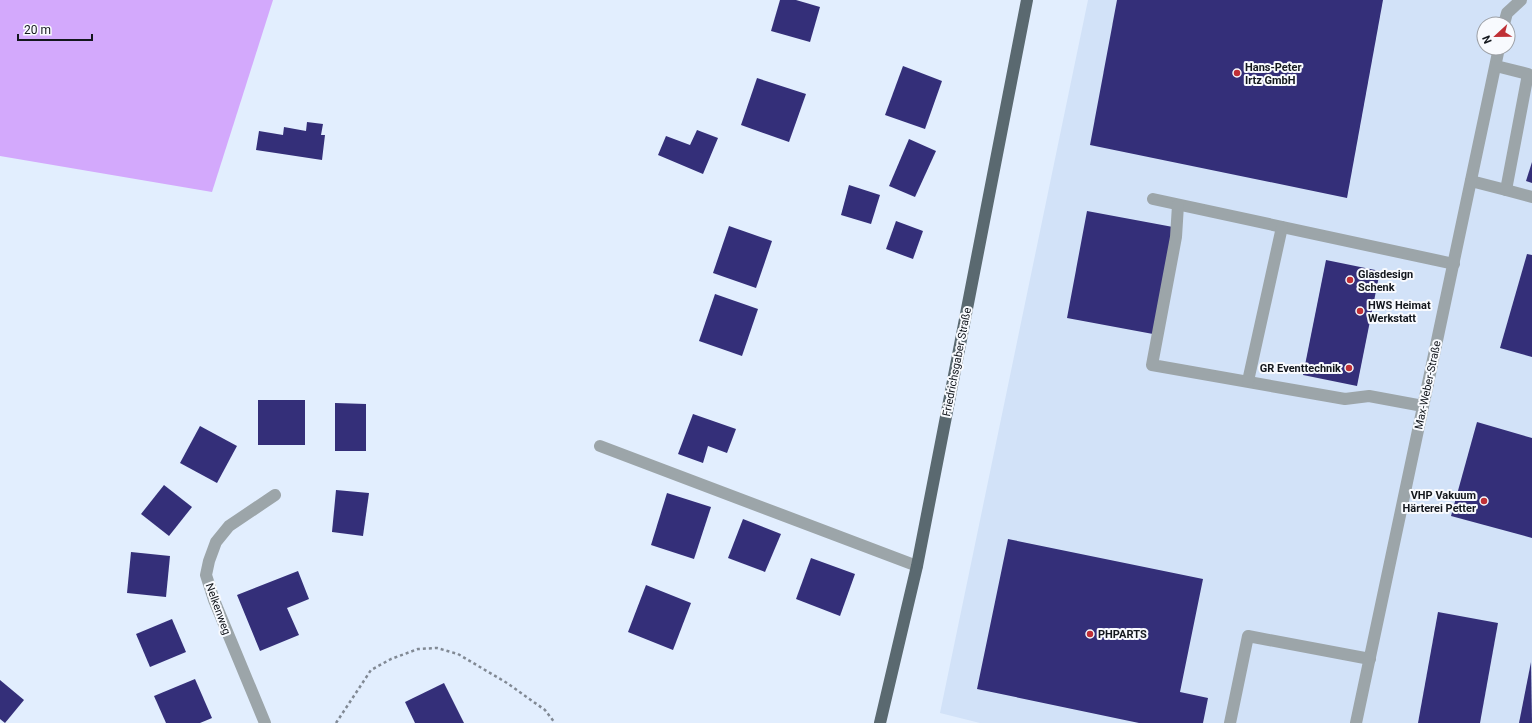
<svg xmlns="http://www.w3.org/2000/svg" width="1532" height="723" font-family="Roboto,sans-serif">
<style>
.built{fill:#d2e2f8;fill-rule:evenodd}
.forest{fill:#d3a9fc}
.building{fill:#342f79}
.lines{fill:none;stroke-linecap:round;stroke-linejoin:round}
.path{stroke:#818994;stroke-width:2.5;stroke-dasharray:3 3;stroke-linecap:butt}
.minor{stroke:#9ca5a9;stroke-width:12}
.major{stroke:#5a6970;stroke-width:12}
.poi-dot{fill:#bf3036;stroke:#f8fafe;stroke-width:1.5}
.labels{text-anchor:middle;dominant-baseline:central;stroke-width:4;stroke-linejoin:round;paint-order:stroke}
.poi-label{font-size:11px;font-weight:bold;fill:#13171d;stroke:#f8fafe;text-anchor:start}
.street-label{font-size:11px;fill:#13171d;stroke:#f8fafe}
</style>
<rect width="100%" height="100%" fill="#e2eefe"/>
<path class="built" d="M1088,0H1532V723H980L940,713ZM1484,24H1508V48H1484Z"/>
<polygon class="forest" points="0,0 273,0 212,192 0,156"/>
<g class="building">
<polygon points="780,0 796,0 820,7 810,42 771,31"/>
<polygon points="1117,0 1383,0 1347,198 1090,145"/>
<polygon points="903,66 942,81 925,129 885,115"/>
<polygon points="757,78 806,94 789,142 741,125"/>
<polygon points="307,122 323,124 321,135 325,135 322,160 256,150 259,131 283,135 284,127 306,131"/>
<polygon points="697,130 718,138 703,174 658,155 666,136 690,145"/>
<polygon points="909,139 936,151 915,197 889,186"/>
<polygon points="1532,162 1532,183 1526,181"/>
<polygon points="849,185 880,195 871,224 841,215"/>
<polygon points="1087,211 1173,227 1153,334 1067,318"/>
<polygon points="896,221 923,231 913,259 886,249"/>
<polygon points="729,226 772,241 756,288 713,273"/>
<polygon points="1527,254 1532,255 1532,357 1500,348"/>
<polygon points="1326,260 1380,271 1357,386 1303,375"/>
<polygon points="715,294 758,309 742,356 699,341"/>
<rect x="258" y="400" width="47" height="45"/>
<polygon points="335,403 366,404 366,451 335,451"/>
<polygon points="693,414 736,429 727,453 708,446 703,463 678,454"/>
<polygon points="1477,422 1532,438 1532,538 1451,516"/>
<polygon points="200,426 237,446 217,483 180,463"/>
<polygon points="164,485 192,507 169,536 141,514"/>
<polygon points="336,490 369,493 363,536 332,532"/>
<polygon points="667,493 711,507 694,559 651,545"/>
<polygon points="743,519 781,534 765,572 728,558"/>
<polygon points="1008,539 1203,579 1180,692 1208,698 1203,723 1139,723 977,689"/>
<polygon points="131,552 170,556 166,597 127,593"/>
<polygon points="811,558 855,574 840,616 796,599"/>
<polygon points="298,571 309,599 287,608 299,635 260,651 237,595"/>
<polygon points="646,585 691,603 673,650 628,632"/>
<polygon points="1438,612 1498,623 1480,723 1418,723"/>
<polygon points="172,619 186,652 150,667 136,634"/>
<polygon points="1531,662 1532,723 1519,723"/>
<polygon points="195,679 212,718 200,723 166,723 154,696"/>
<polygon points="0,680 24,700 5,723 0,719"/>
<polygon points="444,683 464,723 415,723 405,702"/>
</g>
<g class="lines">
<polyline class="path" points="336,723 371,670 391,659 418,649 437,648 458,654 507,683 545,710 555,723"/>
<g class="minor">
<polyline points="1504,24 1507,13 1521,0"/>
<polyline points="1471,181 1506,190 1528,74 1496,66"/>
<polyline points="1506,190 1532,197"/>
<polyline points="1153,199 1454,264"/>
<polyline points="1178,205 1176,237 1152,365 1345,399 1369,396 1423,406"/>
<polyline points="1248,381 1282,227"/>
<polyline points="600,446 917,566"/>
<polyline points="265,723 214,600 206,575 209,561 216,542 229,526 275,495"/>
<polyline points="1230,723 1248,636 1370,659"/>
<polyline points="1356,723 1499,48"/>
</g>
<polyline class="major" points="880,723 917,566 1027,0"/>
</g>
<g class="poi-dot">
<circle cx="1237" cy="73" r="4"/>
<circle cx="1350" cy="280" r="4"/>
<circle cx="1360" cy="311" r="4"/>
<circle cx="1349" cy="368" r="4"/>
<circle cx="1484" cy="501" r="4"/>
<circle cx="1090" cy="634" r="4"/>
</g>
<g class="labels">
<g class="poi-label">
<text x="1245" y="67">Hans-Peter<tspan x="1245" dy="13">Irtz GmbH</tspan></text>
<text x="1358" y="274">Glasdesign<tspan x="1358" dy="13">Schenk</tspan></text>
<text x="1368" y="305">HWS Heimat<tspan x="1368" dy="13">Werkstatt</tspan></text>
<text x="1341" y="368" text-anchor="end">GR Eventtechnik</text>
<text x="1476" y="495" text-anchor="end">VHP Vakuum<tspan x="1476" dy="13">Härterei Petter</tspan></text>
<text x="1098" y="634">PHPARTS</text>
</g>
<g class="street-label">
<text transform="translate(957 362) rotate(-79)">Friedrichsgaber Straße</text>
<text transform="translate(1428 385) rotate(-78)">Max-Weber-Straße</text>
<text transform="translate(218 609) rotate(70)">Nelkenweg</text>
</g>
</g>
<g transform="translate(1496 36) rotate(248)"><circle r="19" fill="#f8fafe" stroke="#9c9fa4"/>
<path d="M0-3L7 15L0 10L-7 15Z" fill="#bf3036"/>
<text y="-6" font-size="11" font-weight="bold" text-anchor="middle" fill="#13171d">N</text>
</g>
<path d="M18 34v6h74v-6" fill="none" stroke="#13171d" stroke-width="2"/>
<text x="24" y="34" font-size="12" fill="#13171d" stroke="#f8fafe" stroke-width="3" paint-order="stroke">20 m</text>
</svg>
